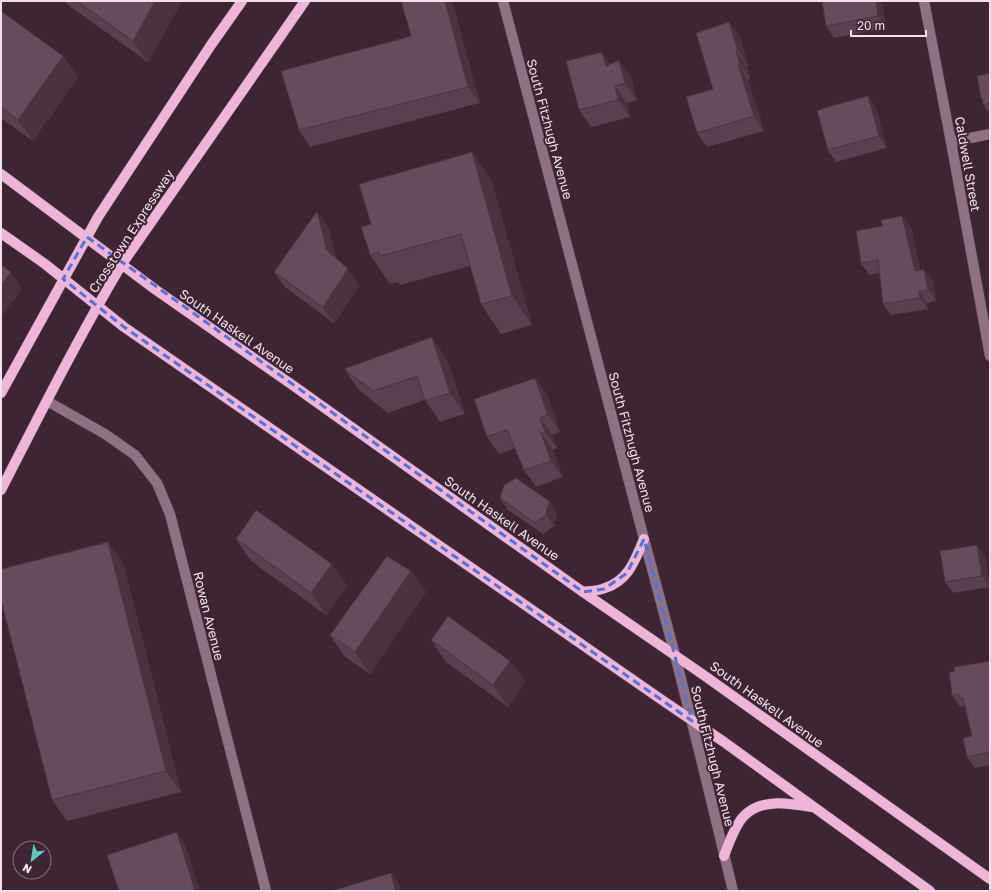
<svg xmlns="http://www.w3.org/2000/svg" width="991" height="892" font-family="'Golos Text',sans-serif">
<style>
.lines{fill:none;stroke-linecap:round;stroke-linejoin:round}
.minor-casing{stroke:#5a4351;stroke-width:11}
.major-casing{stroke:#5a4351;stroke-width:11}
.minor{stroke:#8e7283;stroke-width:10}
.major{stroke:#efb5d9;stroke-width:10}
.wall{fill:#57404f}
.shaded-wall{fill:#473440}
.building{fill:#654b5c;stroke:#473440}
.marked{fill:none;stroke:#5273dd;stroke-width:3;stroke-dasharray:8 5;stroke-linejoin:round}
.labels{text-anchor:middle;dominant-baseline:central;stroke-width:4;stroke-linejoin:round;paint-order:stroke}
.street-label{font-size:13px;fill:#f1e1eb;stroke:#3d2534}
</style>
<rect width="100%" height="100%" fill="#3d2534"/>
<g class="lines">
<defs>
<g id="minor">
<polyline points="503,1 644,539 675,655 703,767 733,891"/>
<polyline points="924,1 951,142 990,356"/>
<polyline points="951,142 990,134"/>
<polyline points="47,401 105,434 135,455 157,483 170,514 266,891"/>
</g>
<g id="major">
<polyline points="1,174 156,290 291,384 583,592 705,676 990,879"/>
<polyline points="1,233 45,264 124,327 662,700 724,742 930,891"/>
<polyline points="1,393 98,217 211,45 242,1"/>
<path d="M1,490C40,414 78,338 122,264L305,1"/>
<path d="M583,592C590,591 598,591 605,588C629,580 635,560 644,539"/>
<path d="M724,856C728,845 735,826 743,817C760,798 788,803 811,807"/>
</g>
</defs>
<use href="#minor" class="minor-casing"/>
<use href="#major" class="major-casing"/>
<use href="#minor" class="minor"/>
<use href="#major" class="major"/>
</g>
<g class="wall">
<polygon points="65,1 182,1 148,62 68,5"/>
<polygon points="452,1 480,103 310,147 299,130"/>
<polygon points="882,3 886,28 834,38 826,26"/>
<polygon points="1,11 63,56 78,77 33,141 1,118"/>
<polygon points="729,22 740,37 748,65 747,66 750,78 748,79 764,131 707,147 697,133 713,89"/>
<polygon points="610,64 631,77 637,100 627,103 630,117 591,127 579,110"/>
<polygon points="990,73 990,114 983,105 982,100 981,98"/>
<polygon points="868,96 876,108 887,148 836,162 828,150"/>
<polygon points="472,152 492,182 532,325 501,334 481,304 470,266 400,285 398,282 390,284 370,255 371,224"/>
<polygon points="911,227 920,270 933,281 936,301 927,303 928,309 891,315 883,304 879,273 869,275 861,263"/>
<polygon points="329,228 336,259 348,269 359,286 334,323 286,288 274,272"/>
<polygon points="447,359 465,414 440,422 425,400 388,413 359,390 344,369"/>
<polygon points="535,378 547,394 560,432 552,435 557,448 553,450 563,477 536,487 524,470 515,448 499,454 487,437"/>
<polygon points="500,498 549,501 557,513 554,526 543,534 508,510"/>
<polygon points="236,539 332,564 347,586 326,615 251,561"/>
<polygon points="108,542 123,563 181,792 67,821 52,800"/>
<polygon points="977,545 985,557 990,587 953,593 945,582"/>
<polygon points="411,571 426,592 370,674 345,657 330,635"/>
<polygon points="431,640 510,661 525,682 508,707 446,662"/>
<polygon points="990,661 990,765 975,768 967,757 972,736 965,707 965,706 960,707 952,695 955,671"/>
</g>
<g class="shaded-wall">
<polygon points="155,1 182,1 148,62 133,41"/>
<polygon points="445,1 452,1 480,103 468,87"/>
<polygon points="876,1 881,1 882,3 886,28 878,16"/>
<polygon points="729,22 740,37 748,65 738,51"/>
<polygon points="736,51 747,66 750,78 740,64"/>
<polygon points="602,52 613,68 606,66"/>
<polygon points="63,56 78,77 33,141 18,120"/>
<polygon points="619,60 631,77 637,100 625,83"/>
<polygon points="738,64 748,79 764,131 754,116"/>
<polygon points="615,86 627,103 630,117 618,100"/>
<polygon points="868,96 876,108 887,148 879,136"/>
<polygon points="472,152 492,182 532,325 512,296"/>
<polygon points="317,211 329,228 338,267 327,250"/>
<polygon points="902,216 911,227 923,282 915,271"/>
<polygon points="348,269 359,286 334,323 323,307"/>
<polygon points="924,269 933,281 936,301 928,290"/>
<polygon points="11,272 22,289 1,317 1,285"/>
<polygon points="919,291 927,303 928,309 920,298"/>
<polygon points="432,337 447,359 465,414 450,393"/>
<polygon points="535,378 547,394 560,432 548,415"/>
<polygon points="540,418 552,435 557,448 545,432"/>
<polygon points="541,433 553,450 563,477 551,461"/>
<polygon points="549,501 557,513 554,526 546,515"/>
<polygon points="108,542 123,563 181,792 166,771"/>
<polygon points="977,545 985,557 990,587 982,576"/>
<polygon points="332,564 347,586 326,615 311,593"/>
<polygon points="411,571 426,592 370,674 355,652"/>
<polygon points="510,661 525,682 508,707 493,685"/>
<polygon points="177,832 185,844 200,891 195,891"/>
<polygon points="391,873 399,884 401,891 396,891"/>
</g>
<g class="building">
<polygon points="77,1 155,1 133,41"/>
<polygon points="401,1 445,1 468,87 299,130 281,71 411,36"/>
<polygon points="822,1 876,1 878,16 826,26"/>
<polygon points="1,11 63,56 18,120 1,107"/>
<polygon points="729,22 738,51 736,51 740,64 738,64 754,116 697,133 686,97 713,89 696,33"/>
<polygon points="602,52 606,66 619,60 625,83 615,86 618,100 579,110 566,61"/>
<polygon points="990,73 990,103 983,105 982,98 981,98 977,76"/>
<polygon points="868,96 879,136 828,150 817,111 827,107"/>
<polygon points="472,152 512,296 481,304 461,234 380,256 379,252 370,255 361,227 371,224 359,184"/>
<polygon points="317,211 327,250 348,269 323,307 274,272"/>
<polygon points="902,216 915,271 924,269 928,290 919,291 920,298 883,304 878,260 861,263 856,231 882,226 881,220"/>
<polygon points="1,265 11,272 1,285"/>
<polygon points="432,337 450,393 425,401 417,376 373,391 344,369"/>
<polygon points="535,378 548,415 540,418 545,432 541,433 551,461 524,470 507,430 487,437 474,399"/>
<polygon points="516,478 549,501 546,515 535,523 500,498 504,485"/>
<polygon points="256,510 332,564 311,593 236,539"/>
<polygon points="108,542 166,771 52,800 1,600 1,569"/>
<polygon points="977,545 982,576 945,582 940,551"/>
<polygon points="387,556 411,571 355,652 330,635"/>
<polygon points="448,616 510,661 493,685 431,640"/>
<polygon points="990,661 990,752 967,757 963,738 972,736 963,698 959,698 959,694 952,695 949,672 955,671 954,667"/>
<polygon points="177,832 195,891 119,891 107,855"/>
<polygon points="391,873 396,891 331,891"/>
</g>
<path class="marked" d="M87,237L583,592L604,589L627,573L644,539L692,721L124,327L63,279Z"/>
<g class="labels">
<g class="street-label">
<text transform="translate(550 129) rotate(75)">South Fitzhugh Avenue</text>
<text transform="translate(968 164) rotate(80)">Caldwell Street</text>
<text transform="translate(131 231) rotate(-57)">Crosstown Expressway</text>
<text transform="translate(237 331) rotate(35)">South Haskell Avenue</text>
<text transform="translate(632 442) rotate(75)">South Fitzhugh Avenue</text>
<text transform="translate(502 518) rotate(35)">South Haskell Avenue</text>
<text transform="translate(209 616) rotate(76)">Rowan Avenue</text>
<text transform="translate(767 704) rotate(36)">South Haskell Avenue</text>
<text transform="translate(713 756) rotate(76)">South Fitzhugh Avenue</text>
</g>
</g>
<rect width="991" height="892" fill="none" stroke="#f1e1eb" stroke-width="4"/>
<g transform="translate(32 860) rotate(210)"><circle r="19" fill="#3d2534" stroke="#85707d"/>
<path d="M0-3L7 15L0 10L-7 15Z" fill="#54cdc8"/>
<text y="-6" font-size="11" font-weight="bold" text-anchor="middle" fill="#f1e1eb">N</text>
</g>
<path d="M851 30v6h75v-6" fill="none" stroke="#f1e1eb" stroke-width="2"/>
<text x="857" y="30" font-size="12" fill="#f1e1eb" stroke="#3d2534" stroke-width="3" paint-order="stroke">20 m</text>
</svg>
